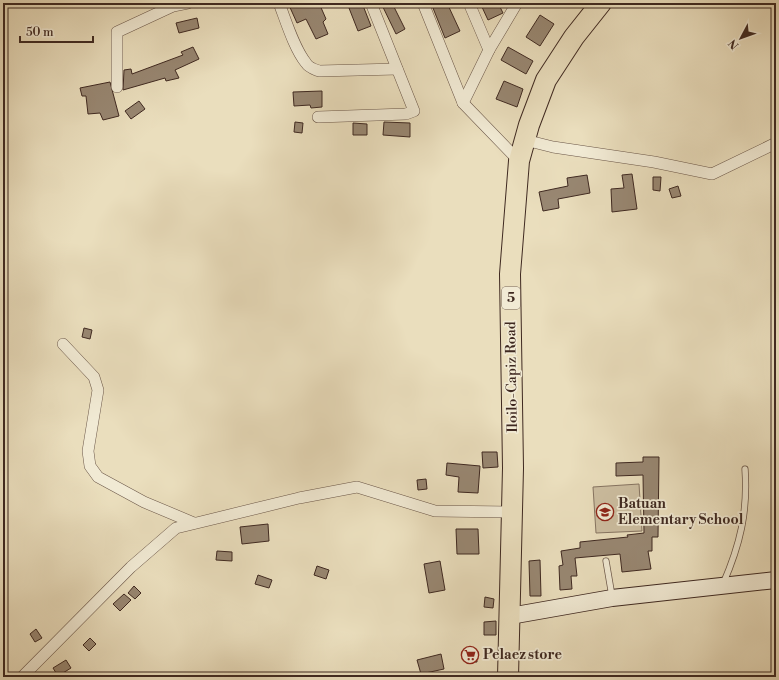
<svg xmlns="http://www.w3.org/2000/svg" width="779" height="680" font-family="'Libre Bodoni',serif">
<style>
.green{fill:#cdbfa2;stroke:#867462}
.building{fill:#988772;stroke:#3f2921}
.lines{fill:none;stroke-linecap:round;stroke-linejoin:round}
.lane-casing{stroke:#6a5648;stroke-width:7}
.street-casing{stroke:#6a5648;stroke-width:12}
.secondary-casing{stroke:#3f2921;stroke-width:18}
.highway-casing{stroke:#3f2921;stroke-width:22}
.lane{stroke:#f1ead4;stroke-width:5.5}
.street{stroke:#f1ead4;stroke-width:11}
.secondary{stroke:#f1ead4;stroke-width:16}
.highway{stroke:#eadebd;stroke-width:20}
.labels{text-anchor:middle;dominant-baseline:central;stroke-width:3.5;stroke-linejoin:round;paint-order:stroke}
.shield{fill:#f1ead4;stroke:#746357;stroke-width:1}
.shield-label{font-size:13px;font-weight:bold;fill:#3f2921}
.street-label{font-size:14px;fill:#3f2921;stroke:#f1ead4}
.poi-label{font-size:14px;font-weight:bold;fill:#3f2921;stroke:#f1ead4;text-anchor:start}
</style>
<rect width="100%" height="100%" fill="#eadebd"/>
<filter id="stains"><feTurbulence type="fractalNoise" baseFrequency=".005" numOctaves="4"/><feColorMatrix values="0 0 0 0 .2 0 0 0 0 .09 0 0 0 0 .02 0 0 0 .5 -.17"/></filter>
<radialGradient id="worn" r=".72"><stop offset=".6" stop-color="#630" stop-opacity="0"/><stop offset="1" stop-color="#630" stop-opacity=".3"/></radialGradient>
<polygon class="green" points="639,484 642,531 596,533 593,487"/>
<g class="building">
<polygon points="288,3 319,3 326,19 323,22 328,34 316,39 306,19 297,23"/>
<polygon points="362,3 371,26 358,31 349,8"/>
<polygon points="381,3 392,3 405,29 396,34"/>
<polygon points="444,3 447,3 460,31 445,38 433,8"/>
<polygon points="489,3 498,3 503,13 488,20 482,7"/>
<polygon points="540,15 554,24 540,46 526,37"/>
<polygon points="197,18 199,28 179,33 176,23"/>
<polygon points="193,47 199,59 175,70 179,78 166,81 165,78 123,90 124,70 131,69 132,74 183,55 181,52"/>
<polygon points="508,47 533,61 526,74 501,60"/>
<polygon points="504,81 523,89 517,107 496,99"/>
<polygon points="110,82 119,116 103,120 100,113 88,114 86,96 82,96 80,88"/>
<polygon points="322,91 322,107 311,108 310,105 294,106 293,92"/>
<polygon points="139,101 145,109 131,119 125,111"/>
<polygon points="295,122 303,123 302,133 294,132"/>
<polygon points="384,122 410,123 410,137 383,135"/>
<polygon points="353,123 367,124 367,135 353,135"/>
<polygon points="632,174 637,209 612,212 611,189 624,188 622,175"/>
<polygon points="587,175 590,193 558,199 559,208 543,211 539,192 568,186 567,178"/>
<polygon points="653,177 661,177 660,191 653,190"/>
<polygon points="678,186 681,196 672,198 669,189"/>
<polygon points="84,328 92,330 90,339 82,337"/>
<polygon points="482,452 497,452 498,467 483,468"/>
<polygon points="643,457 659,457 658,537 652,537 652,551 648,551 651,569 622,572 620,554 575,558 577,576 571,576 572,589 560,590 559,566 563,565 561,551 580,548 580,542 628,537 627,535 644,533 643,475 616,476 616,463 643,462"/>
<polygon points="447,463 480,466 478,493 458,492 459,477 446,475"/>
<polygon points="426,479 427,489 418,490 417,480"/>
<polygon points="268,524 269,541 242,544 240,527"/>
<polygon points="456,529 478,529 479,554 457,554"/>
<polygon points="217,551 232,552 232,561 216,560"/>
<polygon points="540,560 541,596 530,596 529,561"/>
<polygon points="440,561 445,590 429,593 424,564"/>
<polygon points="317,566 329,570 326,579 314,575"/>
<polygon points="258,575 272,580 269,588 255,584"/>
<polygon points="134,586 141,593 135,599 128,593"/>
<polygon points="124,594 131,600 120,611 113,604"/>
<polygon points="485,597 494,599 493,608 484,607"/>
<polygon points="496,621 496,635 484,635 484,622"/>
<polygon points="36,629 42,638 35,642 30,634"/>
<polygon points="90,638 96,644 89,651 83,645"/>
<polygon points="476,650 477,662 466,662 466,651"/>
<polygon points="441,654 444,669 421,674 417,660"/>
<polygon points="66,660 71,668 58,676 53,668"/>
</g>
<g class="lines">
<defs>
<g id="lane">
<polyline points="606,561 612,596"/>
<path d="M723,584C740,545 748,512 745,469"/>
</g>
<g id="street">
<path d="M279,3C286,21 294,48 306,63C309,68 314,69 319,71L397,69"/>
<polyline points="423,3 463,103 519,161"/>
<polyline points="469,3 489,50"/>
<polyline points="117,87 117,32 173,6 188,3"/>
<polyline points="463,103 489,50 517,3"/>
<polyline points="318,117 406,114 414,111 371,3"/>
<polyline points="525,140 553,147 654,162 712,174 776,143"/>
<polyline points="63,344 94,377 98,390 88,451 90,466 98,477 144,502 194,523"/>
<polyline points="22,677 131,567 176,528 299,498 357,487 435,511 511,512"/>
</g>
<polyline id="secondary" points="510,616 612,598 776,580"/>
<polyline id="highway" points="508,677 513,468 510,274 519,161 529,125 546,80 574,37 601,3"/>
</defs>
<use href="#lane" class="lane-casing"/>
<use href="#street" class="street-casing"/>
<use href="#secondary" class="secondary-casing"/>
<use href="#highway" class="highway-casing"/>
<use href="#lane" class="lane"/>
<use href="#street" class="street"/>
<use href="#secondary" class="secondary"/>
<use href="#highway" class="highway"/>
</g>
<defs>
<symbol id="school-ring" viewBox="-11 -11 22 22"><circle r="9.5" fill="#f1ead4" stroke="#8f2418" stroke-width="1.5"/><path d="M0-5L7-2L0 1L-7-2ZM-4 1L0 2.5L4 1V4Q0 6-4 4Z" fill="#8f2418"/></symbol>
<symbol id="supermarket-ring" viewBox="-11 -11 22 22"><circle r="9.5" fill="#f1ead4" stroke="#8f2418" stroke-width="1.5"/><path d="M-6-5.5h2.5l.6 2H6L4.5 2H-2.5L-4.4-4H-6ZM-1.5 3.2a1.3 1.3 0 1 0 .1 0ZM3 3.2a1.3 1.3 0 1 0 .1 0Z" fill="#8f2418"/></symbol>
</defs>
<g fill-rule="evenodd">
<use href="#school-ring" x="595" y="502" width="20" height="20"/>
<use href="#supermarket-ring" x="460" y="645" width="20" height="20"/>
</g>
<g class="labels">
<rect class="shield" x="502" y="287" width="18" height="22" rx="3"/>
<g class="shield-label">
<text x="511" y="298">5</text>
</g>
<g class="street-label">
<text transform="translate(512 377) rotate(-91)">Iloilo-Capiz Road</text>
</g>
<g class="poi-label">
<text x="618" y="504">Batuan<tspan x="618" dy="16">Elementary School</tspan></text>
<text x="483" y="655">Pelaez store</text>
</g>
</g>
<rect width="779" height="680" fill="none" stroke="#eadebd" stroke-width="16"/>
<rect x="4" y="4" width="771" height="672" fill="none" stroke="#3f2921" stroke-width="2"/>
<rect x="8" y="8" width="763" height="664" fill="none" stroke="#3f2921"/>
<g transform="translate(741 38) rotate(229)" stroke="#f1ead4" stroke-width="3" paint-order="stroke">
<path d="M0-3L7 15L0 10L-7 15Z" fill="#3f2921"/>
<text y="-6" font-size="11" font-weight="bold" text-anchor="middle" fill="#3f2921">N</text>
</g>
<path d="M20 36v6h73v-6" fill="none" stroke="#3f2921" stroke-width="2"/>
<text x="26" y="36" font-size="12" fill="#3f2921" stroke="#f1ead4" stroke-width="3" paint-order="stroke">50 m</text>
<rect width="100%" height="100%" filter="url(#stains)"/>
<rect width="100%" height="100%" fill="url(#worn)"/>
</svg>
